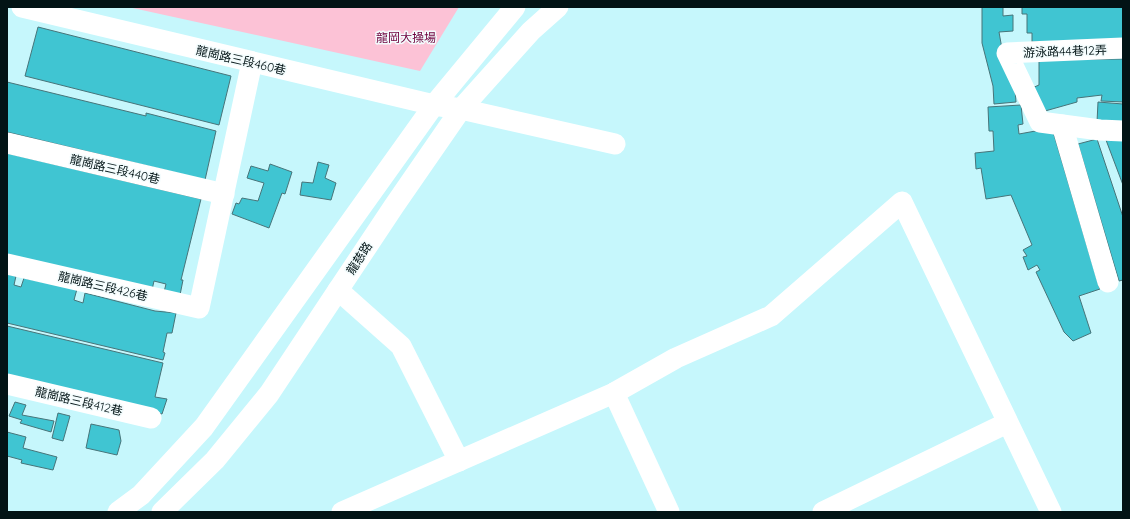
<svg xmlns="http://www.w3.org/2000/svg" width="1130" height="519" font-family="Quicksand,'Noto Sans TC',sans-serif">
<style>
.green{fill:#fcc2d6}
.building{fill:#40c5d2;stroke:#477479}
.lines{fill:none;stroke-linecap:round;stroke-linejoin:round}
.minor{stroke:#fff;stroke-width:21}
.labels{text-anchor:middle;dominant-baseline:central;stroke-width:3;stroke-linejoin:round;paint-order:stroke}
.park-label{font-size:12px;fill:#6f023e;stroke:#f3fcfd}
.street-label{font-size:12px;fill:#021315;stroke:#f3fcfd}
</style>
<rect width="100%" height="100%" fill="#c6f7fc"/>
<polygon class="green" points="128,7 459,7 420,71"/>
<g class="building">
<polygon points="982,7 1003,7 1003,16 1013,15 1013,31 999,32 1002,49 1014,76 1016,102 994,104 993,86 982,43"/>
<polygon points="1022,7 1123,7 1123,40 1032,42 1032,33 1027,33 1027,14 1022,14"/>
<polygon points="38,27 231,76 219,125 25,76"/>
<polygon points="1123,59 1123,102 1101,101 1102,95 1077,98 1077,102 1045,111 1032,88 1039,85 1039,60"/>
<polygon points="7,82 146,116 146,113 216,131 205,180 7,132"/>
<polygon points="1098,102 1123,104 1123,123 1097,122"/>
<polygon points="1021,105 1023,124 1018,125 1019,134 1052,128 1100,289 1079,296 1091,333 1073,341 1064,332 1036,272 1040,270 1037,265 1028,270 1023,257 1027,256 1023,250 1032,245 1011,195 986,199 981,168 976,169 975,153 994,151 993,131 989,131 988,107"/>
<polygon points="1097,139 1123,217 1123,280 1119,281 1078,144"/>
<polygon points="1106,140 1123,140 1123,185"/>
<polygon points="7,153 201,199 181,280 183,280 180,295 164,292 166,284 154,281 152,290 7,255"/>
<polygon points="318,162 329,165 325,178 336,183 331,200 300,195 302,182 313,183"/>
<polygon points="270,164 292,172 285,194 282,193 269,228 232,214 236,203 239,204 242,198 258,201 264,183 247,178 251,166 268,171"/>
<polygon points="7,274 16,276 14,285 21,287 24,278 77,289 74,300 83,303 85,293 155,311 176,313 172,333 167,333 163,352 165,353 163,360 7,323"/>
<polygon points="7,326 163,363 155,397 167,399 162,414 7,375"/>
<polygon points="15,402 26,405 22,415 54,421 51,432 20,423 22,420 9,416"/>
<polygon points="58,413 70,416 63,441 52,438"/>
<polygon points="91,424 119,430 121,441 117,455 86,448"/>
<polygon points="7,432 26,437 23,448 57,457 53,470 21,463 22,460 7,456"/>
</g>
<g class="lines">
<g class="minor">
<polyline points="22,7 434,105 461,109 615,144"/>
<polyline points="1123,48 1007,53 1040,122 1100,130 1123,131"/>
<polyline points="1062,125 1108,282"/>
<polyline points="7,143 224,194"/>
<polyline points="7,264 199,308 252,62"/>
<polyline points="338,290 401,346 459,461"/>
<polyline points="7,384 151,418"/>
<polyline points="614,393 669,512"/>
<polyline points="118,512 141,495 204,427 434,105 515,7"/>
<polyline points="162,512 215,460 269,394 394,206 461,109 531,31 558,7"/>
<polyline points="342,512 614,393 676,358 771,316 902,202 1051,512"/>
<polyline points="823,512 1007,423"/>
</g>
</g>
<g class="labels">
<g class="park-label">
<text x="406" y="37">龍岡大操場</text>
</g>
<g class="street-label">
<text transform="translate(1065 51) rotate(-2)">游泳路44巷12弄</text>
<text transform="translate(241 60) rotate(13)">龍崗路三段460巷</text>
<text transform="translate(115 169) rotate(13)">龍崗路三段440巷</text>
<text transform="translate(359 258) rotate(-57)">龍慈路</text>
<text transform="translate(103 286) rotate(13)">龍崗路三段426巷</text>
<text transform="translate(79 401) rotate(13)">龍崗路三段412巷</text>
</g>
</g>
<rect width="1130" height="519" fill="none" stroke="#021315" stroke-width="16"/>
</svg>
